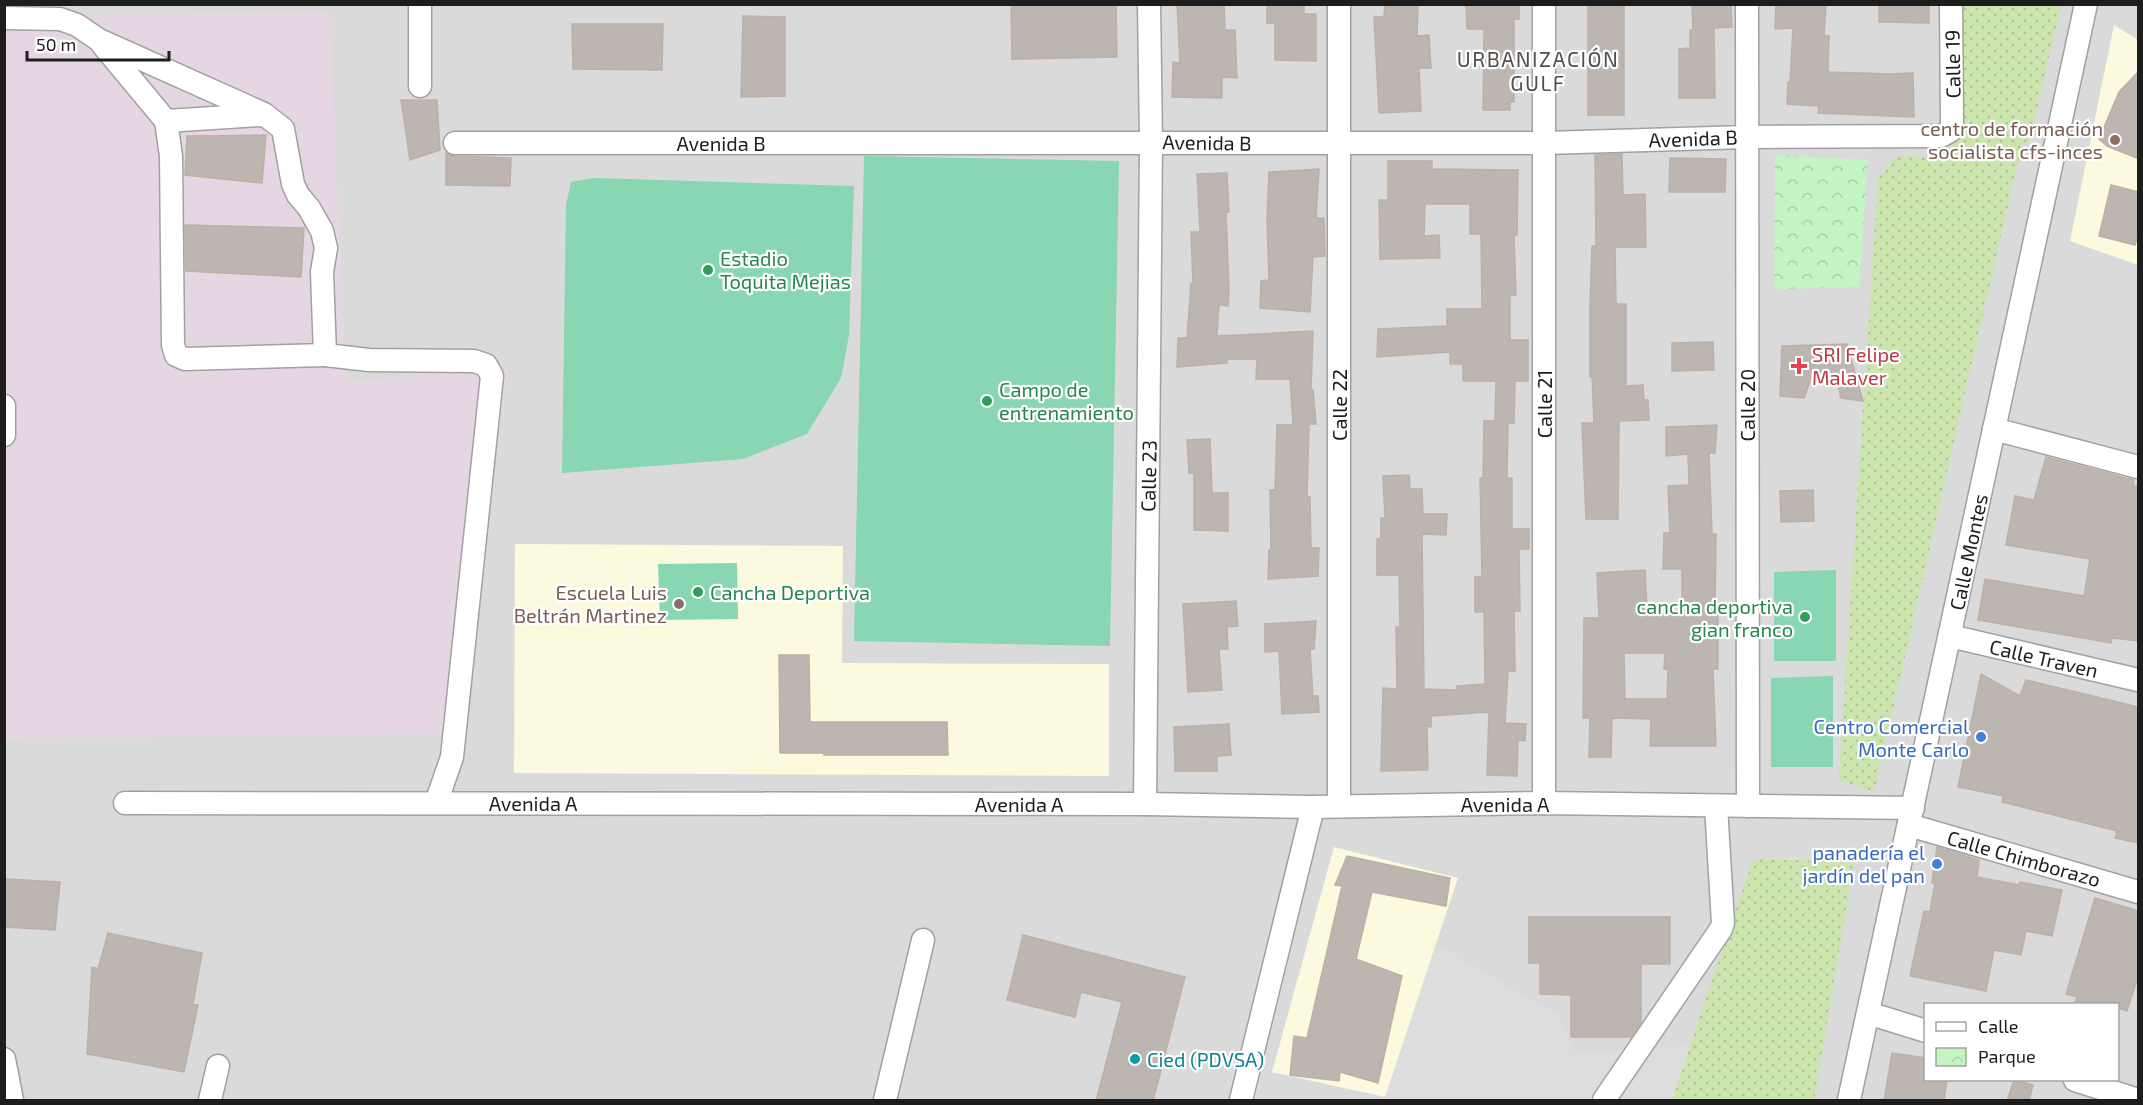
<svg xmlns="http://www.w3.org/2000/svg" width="2143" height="1105" font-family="'Exo 2',sans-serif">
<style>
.residential{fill:#dbdada;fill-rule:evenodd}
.industrial{fill:#e6d6e4}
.education{fill:#fcfade}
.grass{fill:url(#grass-dots)}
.park{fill:url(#park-crowns)}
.pitch{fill:#88d6b2}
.parking{fill:#ddd}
.building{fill:#bdb5b0;stroke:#beafa7;stroke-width:1.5;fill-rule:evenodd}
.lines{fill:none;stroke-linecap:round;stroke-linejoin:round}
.minor-casing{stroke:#a1a1a1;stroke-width:25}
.minor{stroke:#fff;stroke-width:22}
.education-dot{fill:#8d6e63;stroke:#fff;stroke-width:2}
.leisure-dot{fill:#2e9e5b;stroke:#fff;stroke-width:2}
.health-dot{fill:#e0444e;stroke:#fff;stroke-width:2}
.shop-dot{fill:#3f7fe0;stroke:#fff;stroke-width:2}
.culture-dot{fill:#0f9aa8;stroke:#fff;stroke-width:2}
.labels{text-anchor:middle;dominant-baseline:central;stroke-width:4.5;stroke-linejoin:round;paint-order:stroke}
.street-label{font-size:20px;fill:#1d1d1d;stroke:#fff}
.education-label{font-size:20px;fill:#785e54;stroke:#fff;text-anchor:end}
.leisure-label{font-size:20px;fill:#27864d;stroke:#fff;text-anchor:start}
.health-label{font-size:20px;fill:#be3a42;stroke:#fff;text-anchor:start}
.shop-label{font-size:20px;fill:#366cbe;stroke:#fff;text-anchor:end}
.culture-label{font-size:20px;fill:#0d838f;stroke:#fff;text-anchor:start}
.neighbourhood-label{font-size:21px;letter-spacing:1.5px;fill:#505050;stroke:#fff}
</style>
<defs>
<pattern id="grass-dots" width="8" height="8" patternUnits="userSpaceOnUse" patternTransform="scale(1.5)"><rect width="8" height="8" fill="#cce4ad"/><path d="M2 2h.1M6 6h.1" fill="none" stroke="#afc394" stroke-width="1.8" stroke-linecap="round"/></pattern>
<pattern id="park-crowns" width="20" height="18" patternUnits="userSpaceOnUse" patternTransform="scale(1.5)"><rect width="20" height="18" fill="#c3f4c4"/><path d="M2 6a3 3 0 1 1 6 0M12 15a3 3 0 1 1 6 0" fill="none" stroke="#a7d1a8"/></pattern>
</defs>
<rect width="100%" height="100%" fill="#ede9e4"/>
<path class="residential" d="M5,5H2138V1100H5ZM1926,1004H2118V1080H1926Z"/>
<polygon class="industrial" points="4,5 6,5 7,15 329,12 346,382 508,369 461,733 5,739"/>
<g class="education">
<polygon points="2114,25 2138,40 2138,265 2070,241"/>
<polygon points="515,544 843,546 842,663 1109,664 1109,776 514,773"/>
<polygon points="1334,847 1458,878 1385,1097 1272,1072"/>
</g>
<g class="grass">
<polygon points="1960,5 2061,5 2029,144 2022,144 1874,792 1839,780 1878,177 1898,156 1943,158 1959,130"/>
<polygon points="1753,859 1854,862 1814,1100 1672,1100"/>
</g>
<polygon class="park" points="1775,155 1868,160 1859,287 1774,289"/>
<g class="pitch">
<polygon points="864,156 1119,161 1110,646 854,641"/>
<polygon points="594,178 854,186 849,335 841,378 807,434 743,459 562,473 566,205 571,182"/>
<polygon points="737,563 738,619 660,620 658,564"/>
<polygon points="1836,570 1836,661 1774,661 1774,572"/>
<polygon points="1833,676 1833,767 1771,767 1771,678"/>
</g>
<polygon class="parking" points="1436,944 1558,1015 1573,1052 1690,1046 1672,1100 1385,1100"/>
<g class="building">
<polygon points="1011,4 1116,4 1117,57 1012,59"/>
<polygon points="1177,4 1224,4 1225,30 1235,30 1237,78 1222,77 1222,98 1172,97 1173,62 1180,63"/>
<polygon points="1267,4 1304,4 1304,14 1316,14 1316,61 1275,60 1275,23 1267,23"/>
<polygon points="1385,4 1418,4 1417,36 1429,35 1431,68 1419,68 1421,111 1379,113 1374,17 1384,17"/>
<polygon points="1466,4 1519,4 1519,19 1514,19 1514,102 1510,102 1510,110 1483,110 1484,29 1467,29"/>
<rect x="1588" y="4" width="36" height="111"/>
<polygon points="1692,4 1731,4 1732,27 1714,28 1715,98 1679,98 1679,49 1690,48 1690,30 1693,30"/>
<polygon points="1776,4 1826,4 1824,36 1829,36 1828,72 1889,74 1913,73 1914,117 1818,113 1819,106 1787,104 1788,82 1790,82 1793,28 1775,29"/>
<polygon points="1879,4 1929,4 1929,23 1879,22"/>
<polygon points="743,16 785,17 785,96 741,97"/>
<polygon points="572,24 663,24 662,70 573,69"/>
<polygon points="2139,71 2139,159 2107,146 2099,139 2119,92"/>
<polygon points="401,100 437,100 440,150 410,160"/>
<polygon points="266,135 262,183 185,175 187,136"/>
<polygon points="446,153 455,156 511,158 510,186 446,185"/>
<polygon points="1622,154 1623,195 1645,194 1646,247 1615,247 1616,304 1626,304 1626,386 1643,385 1644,400 1648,400 1649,420 1619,421 1618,519 1586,519 1582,423 1594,423 1592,377 1590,377 1590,304 1592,246 1596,246 1595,155"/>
<polygon points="1670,158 1726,159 1725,192 1669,192"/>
<polygon points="1388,161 1432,161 1432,169 1518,170 1517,235 1514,235 1516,295 1510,296 1510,340 1528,340 1528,381 1515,381 1514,423 1508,423 1507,478 1512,478 1512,529 1529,529 1529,549 1519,549 1520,611 1514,611 1515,671 1508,671 1505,723 1526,724 1525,741 1518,740 1517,776 1487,775 1489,712 1431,716 1431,727 1427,726 1428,770 1381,771 1383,688 1397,689 1396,627 1400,627 1399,575 1377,575 1377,539 1381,538 1381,518 1385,518 1383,476 1409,475 1410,489 1422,489 1423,514 1447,514 1446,535 1422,534 1424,689 1457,690 1457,686 1485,684 1484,612 1475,612 1475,577 1482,577 1480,478 1483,478 1484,421 1495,421 1496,381 1463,381 1463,364 1450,364 1450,352 1377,357 1378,329 1447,326 1447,309 1482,309 1481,234 1470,234 1470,204 1425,204 1424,236 1439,235 1440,258 1380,259 1379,200 1388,200"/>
<polygon points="1319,169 1316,218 1324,218 1325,256 1313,257 1310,312 1260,308 1261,281 1269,280 1267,219 1269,172"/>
<polygon points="1227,173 1229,212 1226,212 1229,291 1228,306 1219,305 1217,336 1313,331 1311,390 1313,390 1316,424 1309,424 1307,497 1310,497 1311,548 1319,548 1318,576 1268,579 1269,550 1271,550 1270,490 1275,490 1277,425 1293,425 1290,379 1256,379 1257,359 1227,359 1227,363 1177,367 1178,338 1187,338 1191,283 1193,284 1191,232 1200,232 1197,174"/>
<polygon points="2111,185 2139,192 2139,232 2135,245 2099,236"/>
<polygon points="185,225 304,228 301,277 186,271"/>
<polygon points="1713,342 1714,370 1672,371 1672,343"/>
<polygon points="1847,344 1863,401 1841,398 1836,374 1812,376 1804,398 1780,396 1782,346"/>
<path d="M1717,425L1715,453H1709L1712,534H1716L1715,612H1718V669H1713L1716,746H1650L1651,719L1612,718L1611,757H1589L1590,718H1583L1584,618H1599L1597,573L1645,570L1647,610H1649V616L1682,614V569H1663L1664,533H1670L1668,486L1689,485L1688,454L1666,456V427ZM1624,653H1665L1664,669H1668L1667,699H1625Z"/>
<polygon points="1210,439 1212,493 1228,493 1228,531 1194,530 1194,473 1189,473 1187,440"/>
<polygon points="2046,457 2134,480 2133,486 2139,486 2139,641 2112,638 2111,643 1978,620 1985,579 2084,596 2090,559 2006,545 2015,496 2034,500"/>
<polygon points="1813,490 1814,521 1781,522 1780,491"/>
<polygon points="1236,601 1238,626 1227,627 1228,649 1219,649 1222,690 1188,692 1183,604"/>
<polygon points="1316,621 1314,649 1310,649 1313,696 1318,696 1319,712 1282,714 1279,651 1265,652 1265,624"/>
<polygon points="779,655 809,655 810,722 947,722 948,755 824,755 824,753 780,753"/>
<polygon points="1981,674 2020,696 2026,680 2139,707 2139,843 2115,838 2117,831 2002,802 2003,796 1958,787"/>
<polygon points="1229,724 1231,755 1217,756 1217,771 1175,771 1174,727"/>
<polygon points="1937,847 1979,860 1977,877 2019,885 2020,882 2062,890 2052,936 2026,931 2021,955 1994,950 1986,991 1910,976 1924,911 1930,912 1935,883 1932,883"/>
<polygon points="1347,856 1450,878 1446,906 1372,892 1356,959 1402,976 1378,1083 1340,1072 1339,1081 1290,1075 1294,1036 1307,1038 1342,886 1335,885"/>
<polygon points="4,879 60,882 55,930 4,927"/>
<polygon points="2095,898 2139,911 2139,973 2127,1011 2118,1008 2118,1005 2074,1005 2077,997 2066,994"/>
<polygon points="1529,917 1670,917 1670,964 1641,964 1641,1022 1631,1037 1571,1037 1571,995 1540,994 1540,963 1529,963"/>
<polygon points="108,933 202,953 193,1004 198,1005 184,1072 87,1054 92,967 98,969"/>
<polygon points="1023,935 1185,977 1153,1101 1096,1101 1122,1002 1081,992 1075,1017 1007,1000"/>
<polygon points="1892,1053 1926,1058 1926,1080 1947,1080 1944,1101 1884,1101"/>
<polygon points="2014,1080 2033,1085 2029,1101 2007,1101"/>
</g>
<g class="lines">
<defs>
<g id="minor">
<polyline points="1747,4 1748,806"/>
<polyline points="4,18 60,19 77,25 99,40 264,114 283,129 293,184 298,195 309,208 322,231 326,248 322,272 325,355 369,360 474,361 486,365 492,376 452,757 436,803"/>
<polyline points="102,44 166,121 171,156 173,345 176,355 185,359 325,355"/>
<polyline points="420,86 420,4"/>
<polyline points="166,121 260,115"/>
<polyline points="455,143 1545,143 1747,137 1941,136 1950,131 1952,124 1951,4"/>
<polyline points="4,406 4,435"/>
<polyline points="1994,429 2138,467"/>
<polyline points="1950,636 2138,680"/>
<polyline points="125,803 1145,804 1313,807 1544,803 1913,808"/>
<polyline points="1544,803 1544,4"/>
<polyline points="1145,804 1151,142 1149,4"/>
<polyline points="1339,805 1339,4"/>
<polyline points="1909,825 2138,892"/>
<polyline points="1868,1013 1926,1031"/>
<polyline points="4,1059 12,1100"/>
<polyline points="2075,1080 2138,1100"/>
<polyline points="210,1100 218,1066"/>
<polyline points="885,1100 923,940"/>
<polyline points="1241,1100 1313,807"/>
<polyline points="1604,1100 1721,929 1723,923 1716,806"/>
<polyline points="1849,1100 2086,4"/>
</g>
</defs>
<use href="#minor" class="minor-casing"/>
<use href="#minor" class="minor"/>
</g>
<g class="education-dot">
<circle cx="2115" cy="140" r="6"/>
<circle cx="679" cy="604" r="6"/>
</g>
<g class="leisure-dot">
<circle cx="708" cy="270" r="6"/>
<circle cx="987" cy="401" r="6"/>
<circle cx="698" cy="592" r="6"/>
<circle cx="1805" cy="617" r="6"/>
</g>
<path class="health-dot" d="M1796 357h6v6h6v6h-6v6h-6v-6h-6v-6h6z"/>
<g class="shop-dot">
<circle cx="1981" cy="737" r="6"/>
<circle cx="1937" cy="864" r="6"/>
</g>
<circle class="culture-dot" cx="1135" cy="1059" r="6"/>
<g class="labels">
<g class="street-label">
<text transform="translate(1952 64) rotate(-91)">Calle 19</text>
<text transform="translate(1693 138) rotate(-2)">Avenida B</text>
<text transform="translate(1207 142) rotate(1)">Avenida B</text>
<text x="721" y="143">Avenida B</text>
<text transform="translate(1544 404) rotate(-90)">Calle 21</text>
<text transform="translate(1339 405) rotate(-90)">Calle 22</text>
<text transform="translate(1747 405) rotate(-90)">Calle 20</text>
<text transform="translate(1148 476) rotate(-89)">Calle 23</text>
<text transform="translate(1968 552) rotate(-78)">Calle Montes</text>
<text transform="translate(2044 658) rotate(13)">Calle Traven</text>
<text x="533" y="803">Avenida A</text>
<text x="1019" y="804">Avenida A</text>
<text x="1505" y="804">Avenida A</text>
<text transform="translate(2024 858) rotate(16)">Calle Chimborazo</text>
</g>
<g class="education-label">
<text x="2103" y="128">centro de formación<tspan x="2103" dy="23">socialista cfs-inces</tspan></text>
<text x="667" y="592">Escuela Luis<tspan x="667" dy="23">Beltrán Martinez</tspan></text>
</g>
<g class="leisure-label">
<text x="720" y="258">Estadio<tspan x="720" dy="23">Toquita Mejias</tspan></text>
<text x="999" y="389">Campo de<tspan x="999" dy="23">entrenamiento</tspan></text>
<text x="710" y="592">Cancha Deportiva</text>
<text x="1793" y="606" text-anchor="end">cancha deportiva<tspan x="1793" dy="23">gian franco</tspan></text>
</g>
<g class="health-label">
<text x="1812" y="354">SRI Felipe<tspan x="1812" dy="23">Malaver</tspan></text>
</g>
<g class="shop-label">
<text x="1969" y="726">Centro Comercial<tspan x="1969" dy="23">Monte Carlo</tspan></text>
<text x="1925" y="852">panadería el<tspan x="1925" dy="23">jardín del pan</tspan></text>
</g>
<g class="culture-label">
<text x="1147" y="1059">Cied (PDVSA)</text>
</g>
<g class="neighbourhood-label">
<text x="1538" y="58">URBANIZACIÓN<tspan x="1538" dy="24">GULF</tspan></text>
</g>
</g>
<rect width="2143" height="1105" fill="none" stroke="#1d1d1d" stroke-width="12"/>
<rect x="1924" y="1003" width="195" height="78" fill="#ffffff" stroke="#a5a5a5" stroke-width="1.5"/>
<rect x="1936" y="1022" width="30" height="9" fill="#ffffff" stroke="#a5a5a5" stroke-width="1.5"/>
<text x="1978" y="1033" font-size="18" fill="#1d1d1d">Calle</text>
<rect x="1936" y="1048" width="30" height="18" fill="url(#park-crowns)" stroke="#a5a5a5" stroke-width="1.5"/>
<text x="1978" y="1063" font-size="18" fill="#1d1d1d">Parque</text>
<path d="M27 51v9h142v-9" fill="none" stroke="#1d1d1d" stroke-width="3"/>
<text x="36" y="51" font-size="18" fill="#1d1d1d" stroke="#ffffff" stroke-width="4.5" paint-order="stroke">50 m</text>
</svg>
